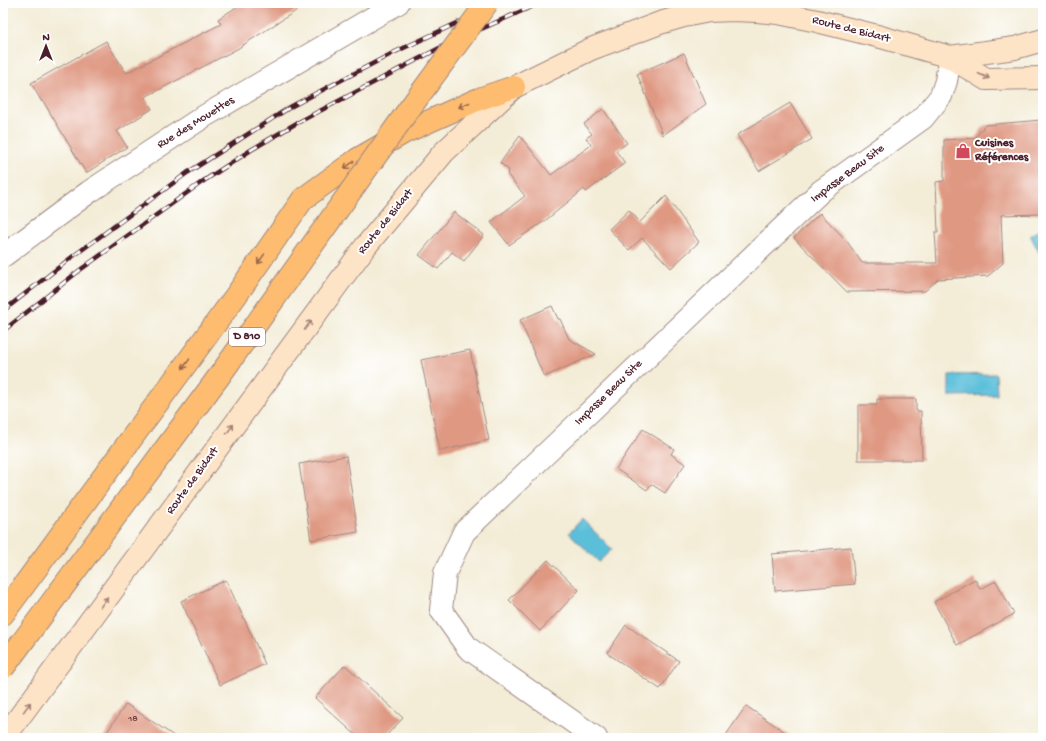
<svg xmlns="http://www.w3.org/2000/svg" width="1046" height="741" font-family="'Gochi Hand',sans-serif">
<style>
.water{fill:#5cbfda;stroke:#536f82}
.building{fill:#df9882}
.lines{fill:none;stroke-linecap:round;stroke-linejoin:round}
.street-casing{stroke:#9e8680;stroke-width:24}
.secondary-casing{stroke:#9e8680;stroke-width:24}
.primary-casing{stroke:#9e8680;stroke-width:24}
.street{stroke:#fff;stroke-width:22}
.secondary{stroke:#fee4c6;stroke-width:22}
.primary{stroke:#fdbc70;stroke-width:22}
.rail-casing{stroke:#4a1f2b;stroke-width:4.5}
.rail{stroke:#fff;stroke-width:3;stroke-dasharray:9;stroke-linecap:butt}
.primary-bridge-casing{stroke:#9e8680;stroke-width:24;stroke-linecap:butt}
.primary-bridge{stroke:#fdbc70;stroke-width:22}
.oneway{stroke:#a48278}
.oneway2{stroke:#9b664a}
.labels{text-anchor:middle;dominant-baseline:central;stroke-width:4;stroke-linejoin:round;paint-order:stroke}
.number-label{font-size:10px;fill:#6f3d41}
.shield{fill:#fff;stroke:#80626b;stroke-width:1}
.shield-label{font-size:11px;font-weight:bold;fill:#4a1f2b}
.street-label{font-size:12px;fill:#4a1f2b;stroke:#fff}
.poi-label{font-size:12px;font-weight:bold;fill:#4a1f2b;stroke:#fff;text-anchor:start}
</style>
<rect width="100%" height="100%" fill="#fff"/>
<filter id="ink" filterUnits="userSpaceOnUse"><feTurbulence type="fractalNoise" baseFrequency=".025" numOctaves="2"/><feDisplacementMap in="SourceGraphic" scale="8" xChannelSelector="R" yChannelSelector="G"/><feConvolveMatrix kernelMatrix="1 2 1 2 8 2 1 2 1" color-interpolation-filters="sRGB"/></filter>
<filter id="wash" filterUnits="userSpaceOnUse"><feTurbulence type="fractalNoise" baseFrequency=".012" numOctaves="4" result="noise"/><feDisplacementMap in="SourceGraphic" scale="16" xChannelSelector="R" yChannelSelector="G"/><feGaussianBlur stdDeviation="0.9" result="paint"/><feColorMatrix in="noise" values="0 0 0 0 0 0 0 0 0 0 0 0 0 0 0 0 0 1.4 0 .05"/><feComposite in="paint" operator="in"/></filter>
<g filter="url(#wash)">
<rect width="100%" height="100%" fill="#f3ecd6"/>
<g class="water">
<polygon points="1043,228 1043,260 1030,235"/>
<polygon points="996,374 997,395 949,396 949,375"/>
<polygon points="582,519 612,549 599,562 569,533"/>
</g>
<g id="blocks">
<g class="building">
<polygon points="243,3 308,3 237,49 145,97 152,109 117,131 127,147 86,173 43,101 42,102 31,83 106,41 126,73 221,24 218,19"/>
<polygon points="684,53 706,104 663,135 637,74"/>
<polygon points="790,103 812,139 759,171 737,135"/>
<polygon points="603,109 627,143 616,151 625,163 586,192 584,189 546,220 509,245 491,222 525,196 507,174 509,170 500,163 520,136 551,175 591,145 586,138 592,134 584,124"/>
<polygon points="1041,120 1043,161 1043,167 1039,167 1041,214 1001,215 1003,263 988,276 938,279 925,291 847,292 794,238 820,213 846,240 862,263 937,263 935,232 938,232 936,182 944,181 944,140 975,138 985,125"/>
<polygon points="666,196 699,242 671,268 642,238 629,250 609,229 629,210 640,222"/>
<polygon points="454,212 484,235 464,261 452,252 438,269 419,255"/>
<polygon points="552,306 558,319 560,319 569,339 596,354 544,377 520,320"/>
<polygon points="470,350 489,440 440,451 421,360"/>
<polygon points="877,399 916,399 916,411 921,411 922,460 858,460 858,405 877,405"/>
<polygon points="643,429 674,449 671,454 685,464 665,493 651,484 647,490 616,469"/>
<polygon points="346,456 358,532 311,540 299,464"/>
<polygon points="851,547 855,584 775,591 772,554"/>
<polygon points="548,560 579,590 540,631 509,600"/>
<polygon points="975,579 980,589 996,581 1014,614 957,645 934,602"/>
<polygon points="226,580 265,664 220,685 181,601"/>
<polygon points="626,625 679,661 660,689 607,653"/>
<polygon points="345,665 403,718 384,738 359,738 315,698"/>
<polygon points="126,704 177,738 103,738"/>
<polygon points="746,706 794,738 724,738"/>
</g>
</g>
</g>
<g filter="url(#ink)">
<use href="#blocks" fill-opacity="0" stroke="#9e8680" stroke-width="1"/>
<g class="lines">
<defs>
<g id="street">
<polyline points="3,256 89,192 203,117 398,3"/>
<polyline points="596,738 468,648 441,610 445,573 464,532 821,191 923,118 941,96 946,81 950,57"/>
</g>
<g id="secondary">
<polyline points="950,57 1015,48 1043,40"/>
<polyline points="4,738 365,247 444,152 514,87 591,49 660,23 684,16 709,11 734,10 757,11 778,13 817,21 881,37 950,57 986,79 1043,78"/>
</g>
<polyline id="primary" points="3,614 235,297 303,199 358,159 405,132 479,99 514,87"/>
</defs>
<use href="#street" class="street-casing"/>
<use href="#secondary" class="secondary-casing"/>
<use href="#primary" class="primary-casing"/>
<use href="#street" class="street"/>
<use href="#secondary" class="secondary"/>
<use href="#primary" class="primary"/>
<defs>
<g id="rail">
<polyline points="3,311 72,257 187,173 292,106 393,53 500,3"/>
<polyline points="3,331 80,270 202,182 251,150 295,124 447,44 540,3"/>
</g>
</defs>
<use href="#rail" class="rail-casing"/>
<use href="#rail" class="rail"/>
<defs>
<polyline id="primary-bridge" points="3,668 220,375 407,112 487,3"/>
</defs>
<use href="#primary-bridge" class="primary-bridge-casing"/>
<use href="#primary-bridge" class="primary-bridge"/>
</g>
<defs><path id="oneway-shaft" d="M-6 0H5M1.5-3L5.5 0L1.5 3" fill="none" stroke-width="1.6" stroke-linecap="round" stroke-linejoin="round"/></defs>
<g class="oneway">
<use href="#oneway-shaft" transform="translate(984 76) rotate(23)"/>
<use href="#oneway-shaft" transform="translate(308 325) rotate(-54)"/>
<use href="#oneway-shaft" transform="translate(230 429) rotate(-54)"/>
<use href="#oneway-shaft" transform="translate(104 602) rotate(-54)"/>
<use href="#oneway-shaft" transform="translate(27 707) rotate(-54)"/>
</g>
<g class="oneway2">
<use href="#oneway-shaft" transform="translate(464 105) rotate(156)"/>
<use href="#oneway-shaft" transform="translate(349 165) rotate(144)"/>
<use href="#oneway-shaft" transform="translate(261 259) rotate(125)"/>
<use href="#oneway-shaft" transform="translate(186 364) rotate(126)"/>
</g>
</g>
<defs>
<symbol id="shop-bare" viewBox="-9 -9 18 18"><path d="M-5-2.5h2.3a2.7 3.5 0 0 1 5.4 0H5L5.5 6h-11ZM-1.5-2.5h3a1.5 2.3 0 0 0-3 0Z" fill="#d1495b" stroke="#fff" stroke-width="2.5" paint-order="stroke"/></symbol>
</defs>
<g fill-rule="evenodd">
<use href="#shop-bare" x="952" y="140" width="22" height="22"/>
</g>
<g class="labels">
<g class="number-label">
<text x="133" y="719">18</text>
</g>
<rect class="shield" x="229" y="328" width="36" height="18" rx="3"/>
<g class="shield-label">
<text x="247" y="337">D 810</text>
</g>
<g class="street-label">
<text transform="translate(851 30) rotate(14)">Route de Bidart</text>
<text transform="translate(196 123) rotate(-32)">Rue des Mouettes</text>
<text transform="translate(848 174) rotate(-37)">Impasse Beau Site</text>
<text transform="translate(386 222) rotate(-51)">Route de Bidart</text>
<text transform="translate(609 393) rotate(-44)">Impasse Beau Site</text>
<text transform="translate(193 481) rotate(-54)">Route de Bidart</text>
</g>
<g class="poi-label">
<text x="975" y="144">Cuisines<tspan x="975" dy="14">Références</tspan></text>
</g>
</g>
<rect width="1046" height="741" fill="none" stroke="#fff" stroke-width="16"/>
<g transform="translate(46 46)" stroke="#ffffff" stroke-width="3" paint-order="stroke">
<path d="M0-3L7 15L0 10L-7 15Z" fill="#4a1f2b"/>
<text y="-6" font-size="11" font-weight="bold" text-anchor="middle" fill="#4a1f2b">N</text>
</g>
</svg>
